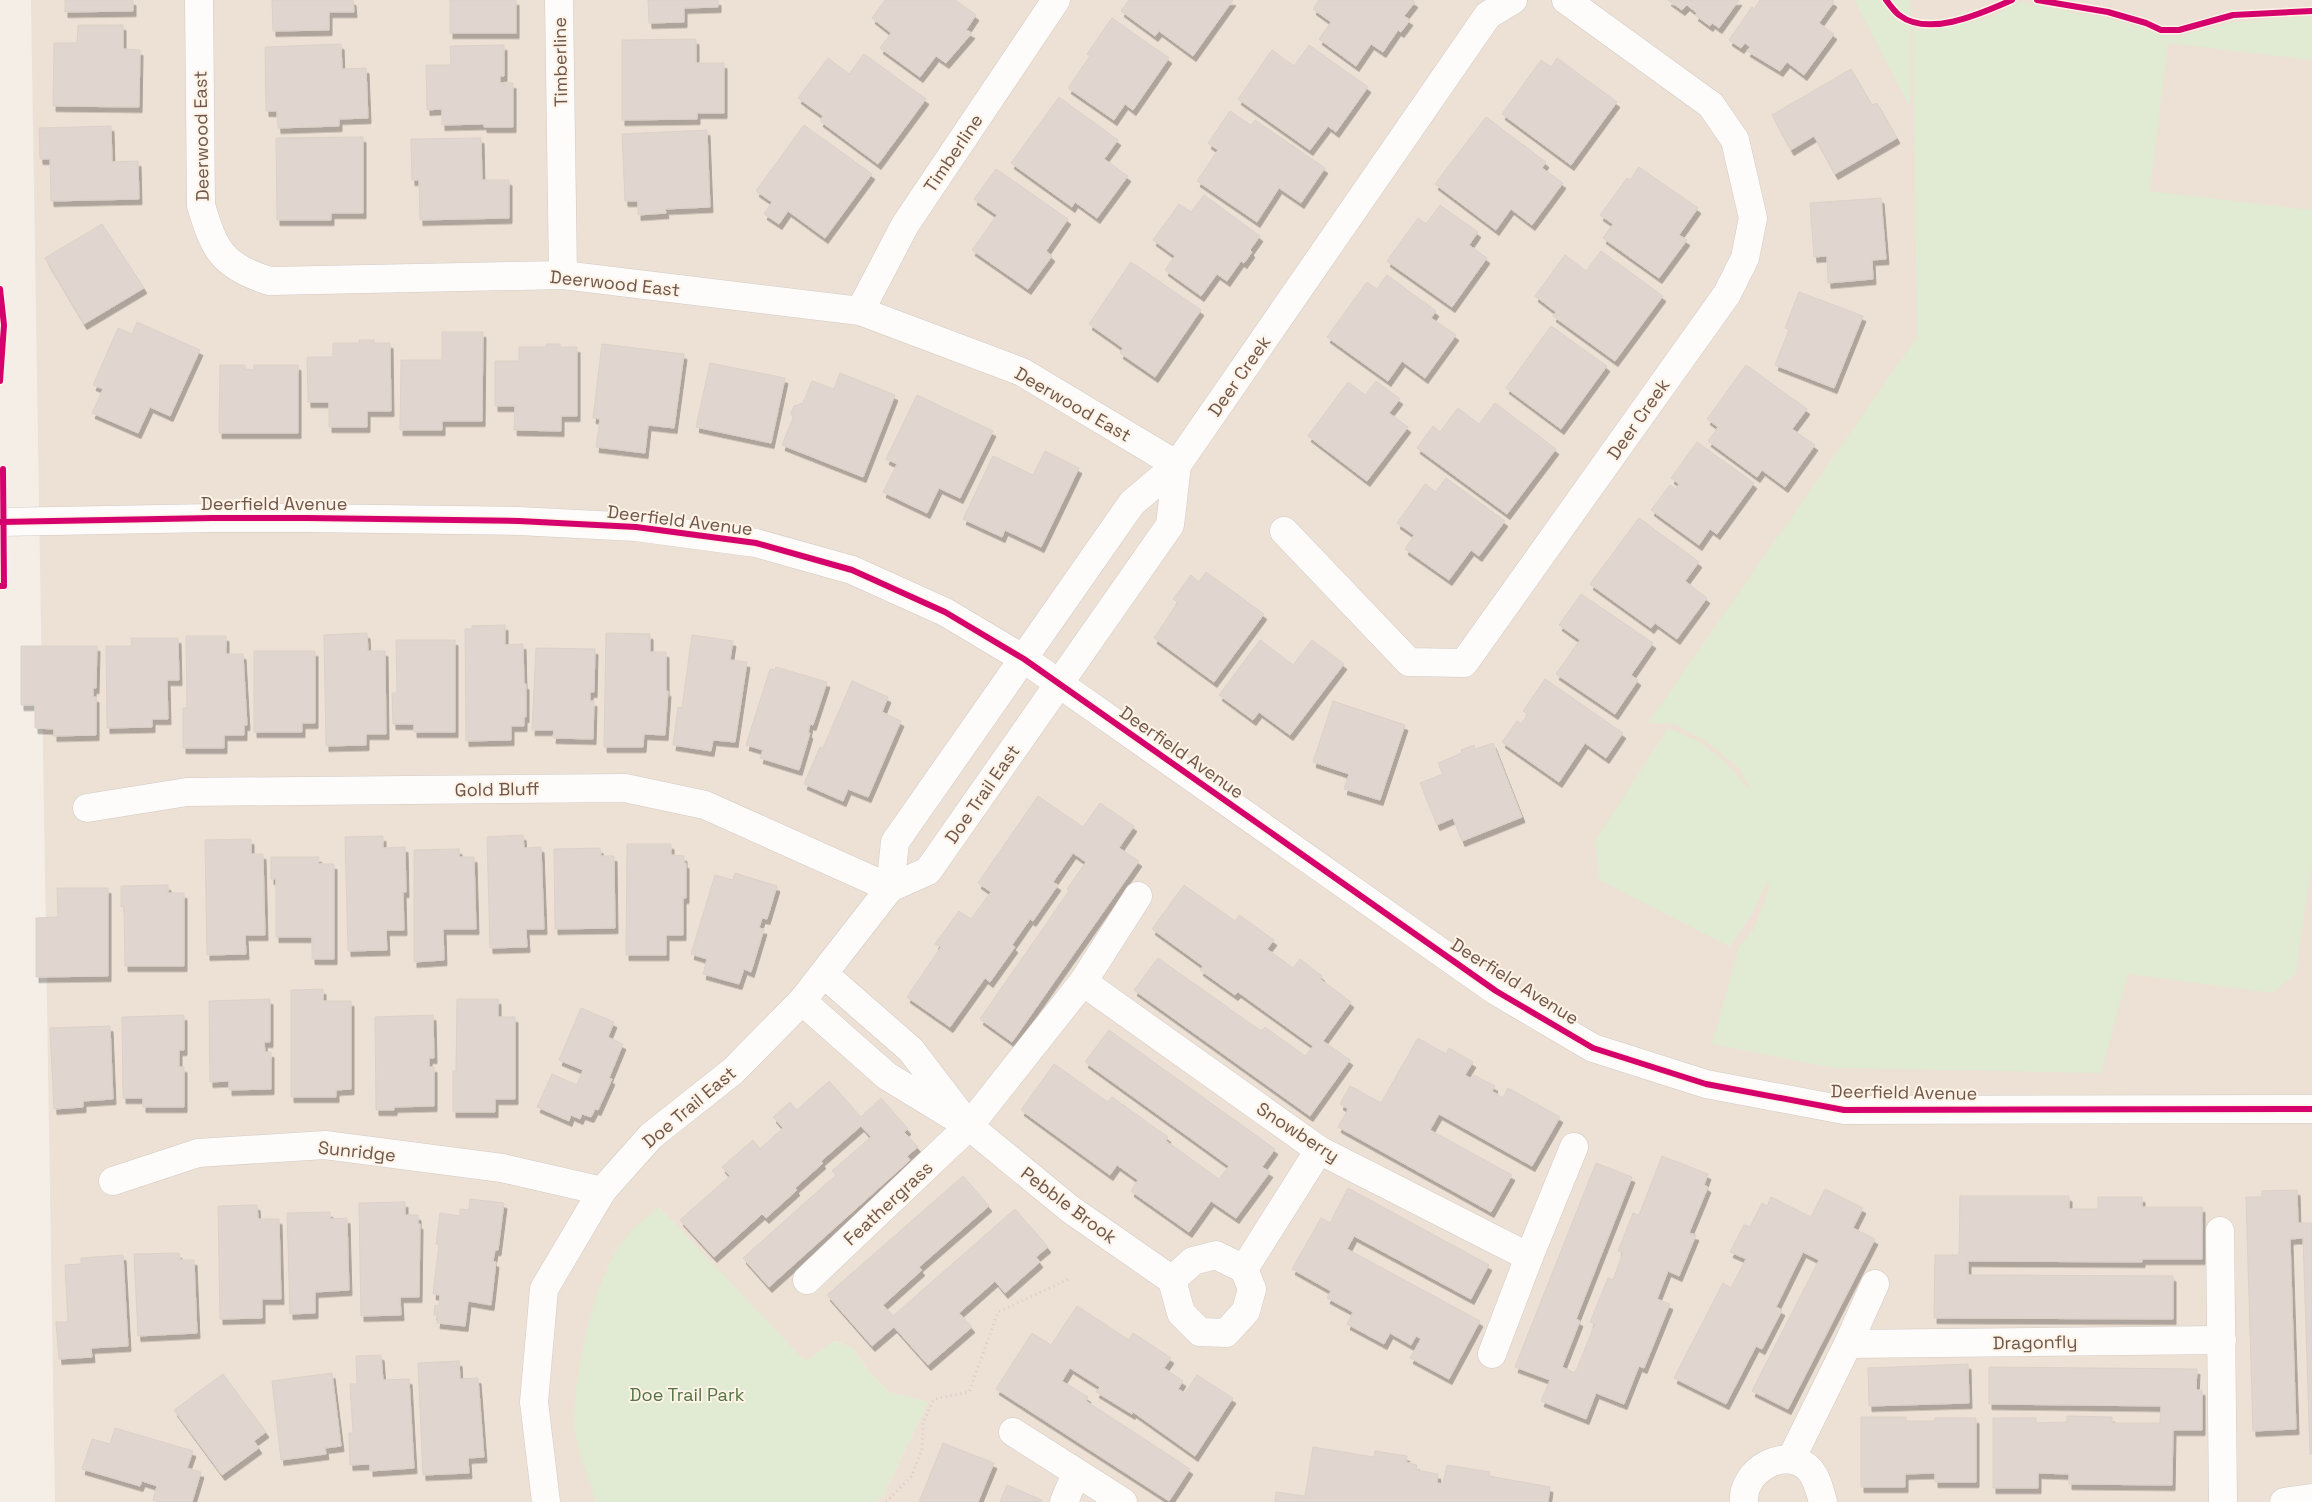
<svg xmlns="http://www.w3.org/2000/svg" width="2312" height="1502" font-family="'Space Grotesk',sans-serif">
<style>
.residential{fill:#ede0d4}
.green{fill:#e1ead2}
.building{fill:#e0d6cf;stroke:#dcd1c9;filter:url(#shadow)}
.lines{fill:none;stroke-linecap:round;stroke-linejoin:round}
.minor-casing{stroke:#d3cbc5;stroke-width:29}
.path{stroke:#d5ceca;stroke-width:3;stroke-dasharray:1 4;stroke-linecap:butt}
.minor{stroke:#fdfcfb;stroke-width:28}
.cycleway-casing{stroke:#fdf3e6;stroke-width:9}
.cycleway{stroke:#d6006c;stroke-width:6}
.labels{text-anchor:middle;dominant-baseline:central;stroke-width:4;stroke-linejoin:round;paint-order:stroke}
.street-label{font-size:18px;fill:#6f554a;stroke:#fdf3e6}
.park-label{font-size:18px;fill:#547443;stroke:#fdf3e6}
</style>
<defs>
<filter id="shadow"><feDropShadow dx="3" dy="5.5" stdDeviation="0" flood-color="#0004"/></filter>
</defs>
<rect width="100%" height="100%" fill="#f4eee7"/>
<polygon class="residential" points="31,0 2312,0 2312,1502 876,1502 883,1496 928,1402 889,1392 869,1372 853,1348 835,1341 805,1362 659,1207 590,1318 578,1383 574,1426 596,1502 55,1502"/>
<g class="green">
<polygon points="1854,0 1910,0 1910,107"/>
<path d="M2022,2L2081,14L2106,17L2169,36H2179L2233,22L2312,16V60L2168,43L2150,191L2312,210V859L2296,974L2272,993L2128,974L2101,1073L1835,1068L1712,1044L1739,947L1754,929L1769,888L1768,879L1753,912L1730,947L1599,880L1595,841L1668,728L1700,742L1725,762L1752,792L1739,768L1707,742L1674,724L1648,723L1917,337L1913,30C1940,28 1964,25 1990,17C2001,13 2010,4 2022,2Z"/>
<path d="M659,1207L805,1361L834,1341L853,1348L869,1372L889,1392L928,1402L883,1496L876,1502H596C590,1483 575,1443 574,1425C574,1375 593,1280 623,1241C632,1228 647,1217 659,1207Z"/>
</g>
<g class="building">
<polygon points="65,0 133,0 133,11 65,12"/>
<polygon points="272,0 353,0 354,12 329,12 329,30 273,31"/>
<rect x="450" y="0" width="66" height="33"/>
<polygon points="648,0 718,0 718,7 684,8 684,22 649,23"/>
<polygon points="885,0 955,0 976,15 966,30 972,33 946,63 936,56 920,77 880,48 891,33 872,18"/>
<polygon points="1129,0 1233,0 1193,56 1159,31 1155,36 1121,11"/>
<polygon points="1319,0 1412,0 1415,2 1404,16 1410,20 1401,32 1398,30 1383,52 1371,44 1356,66 1319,39 1331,22 1313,9"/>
<polygon points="1668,0 1739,0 1719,28 1712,23 1710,26 1695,15 1697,13 1687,5 1682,10"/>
<polygon points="1760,0 1832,0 1834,2 1819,23 1834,34 1804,75 1787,62 1780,71 1747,51 1750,47 1745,43 1741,48 1729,40 1752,7 1754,9"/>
<polygon points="1112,18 1169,58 1133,110 1125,104 1114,120 1068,88 1090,56 1087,54"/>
<polygon points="78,25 123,25 123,49 140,50 139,107 53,106 54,43 77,43"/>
<polygon points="696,39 696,63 724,63 724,113 697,113 697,119 622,120 622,40"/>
<polygon points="341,44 342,69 366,68 368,118 339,119 339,126 278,128 277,111 266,111 265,47"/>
<polygon points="504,45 504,76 500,76 500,83 513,83 513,127 484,127 484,124 442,125 442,109 427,110 426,65 451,65 450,46"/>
<polygon points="1309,45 1368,87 1336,132 1328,126 1310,150 1238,99 1272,50 1294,66"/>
<polygon points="864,54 926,99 878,164 820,121 823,116 798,98 828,58 849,74"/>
<polygon points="1557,58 1617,102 1571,165 1502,114 1541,60 1551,67"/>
<polygon points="1851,69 1872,105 1877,103 1897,138 1835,174 1814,136 1791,150 1772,115"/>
<polygon points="1059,97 1118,140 1104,159 1128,176 1097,218 1075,202 1072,207 1011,163"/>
<polygon points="1230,111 1251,125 1255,120 1325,168 1301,203 1279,188 1257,222 1197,181 1218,150 1208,143"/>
<polygon points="1486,117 1546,162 1542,168 1563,183 1532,225 1511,209 1496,230 1435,184"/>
<polygon points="804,125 872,174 825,238 788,211 779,224 764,214 772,202 756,191"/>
<polygon points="111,126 112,162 138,161 139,199 51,201 50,159 40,159 39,128"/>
<polygon points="707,130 710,207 665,209 666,213 638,215 638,201 625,201 622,134"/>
<polygon points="363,137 363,213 331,213 331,220 277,220 276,138"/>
<polygon points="481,138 482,180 509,180 509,218 420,220 419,180 412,180 411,139"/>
<polygon points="1639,167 1698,208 1679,235 1687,240 1659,278 1603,238 1613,224 1600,215 1627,178 1630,180"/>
<polygon points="996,169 1068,219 1046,251 1052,256 1028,289 972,250 997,215 974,199"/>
<polygon points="1204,195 1260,236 1250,250 1252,252 1244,263 1241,261 1227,281 1217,274 1201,296 1165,270 1175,256 1153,240 1179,204 1191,212"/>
<polygon points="1881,198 1886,259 1872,260 1873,279 1828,283 1827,256 1814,257 1810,203"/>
<polygon points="1440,205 1478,232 1469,245 1487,258 1452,307 1387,261 1418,218 1426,224"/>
<polygon points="102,224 144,288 84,324 45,258"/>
<polygon points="1601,251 1663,296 1615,361 1553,316 1556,312 1535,296 1565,255 1586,271"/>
<polygon points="1131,262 1201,310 1155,377 1120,353 1123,348 1089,324"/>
<polygon points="1387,275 1436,311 1431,318 1456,335 1425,378 1402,361 1388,381 1327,337 1367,282 1377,289"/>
<polygon points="1799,292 1863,316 1834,388 1775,365 1789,330 1785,328"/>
<polygon points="137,322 200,350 170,416 150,407 138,433 92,413 103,389 93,385 118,328 132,334"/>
<polygon points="1551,326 1607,366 1561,429 1506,388"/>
<polygon points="442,332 483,332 482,421 442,421 442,430 400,430 401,360 442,360"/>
<polygon points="359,340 374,340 374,343 390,343 391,411 367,411 367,427 329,427 329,402 308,402 307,357 333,357 333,343 360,343"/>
<polygon points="546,344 560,344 560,347 577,347 577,416 561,416 561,431 514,430 515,406 495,406 495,361 519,361 519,347 546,347"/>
<polygon points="602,344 684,354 674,428 648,425 645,453 596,447 600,419 593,418"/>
<polygon points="710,363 785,378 771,443 696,427"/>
<polygon points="220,365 245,365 245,369 254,370 254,365 298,365 298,433 219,433"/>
<polygon points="1746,365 1807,409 1792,429 1815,445 1785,487 1762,470 1757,477 1708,441 1718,427 1707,419"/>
<polygon points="840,373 895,395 863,477 782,445 793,418 791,413 794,406 803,403 812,381 834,389"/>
<polygon points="1376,381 1400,399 1389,413 1408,427 1367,481 1308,436 1348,382 1365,395"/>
<polygon points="917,395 993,431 960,498 939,488 927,513 883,492 897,464 886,459"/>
<polygon points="1495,403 1556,449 1507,514 1417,448 1433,426 1440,432 1458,408 1479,424"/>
<polygon points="1697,442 1754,483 1717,534 1710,529 1699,545 1651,510 1670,485 1676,489 1679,484 1671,478"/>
<polygon points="1045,451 1079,468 1041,547 1005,530 1002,537 963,519 993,456 1033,475"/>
<polygon points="1446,478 1505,521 1479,556 1471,550 1449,580 1405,549 1414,535 1397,523 1425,484 1436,492"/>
<polygon points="1639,518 1699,562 1685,581 1707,598 1677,639 1655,623 1651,628 1590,584"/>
<polygon points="1206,572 1264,614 1214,682 1154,638 1178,602 1173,599 1191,575 1199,582"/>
<polygon points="1581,594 1653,643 1631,675 1638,680 1615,714 1556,674 1580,640 1559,625"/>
<polygon points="505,625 505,645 523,644 524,684 526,684 526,717 524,717 524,726 511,726 511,740 466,741 465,629 472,629 472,626"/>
<polygon points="367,633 368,651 385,651 386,734 366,734 366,745 326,746 324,635"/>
<polygon points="606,633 650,634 650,652 666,652 666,691 668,691 665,735 644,734 643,747 604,747"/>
<polygon points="692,635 733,641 730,660 747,662 735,742 713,740 711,751 673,745 678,707 682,708"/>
<polygon points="186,636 226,636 226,654 243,654 247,725 244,725 244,735 224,735 224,748 183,748 183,708 187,708"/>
<polygon points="131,638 178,638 179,680 167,680 168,719 152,719 152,727 107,728 106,646 132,646"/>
<polygon points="396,640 455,640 455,732 414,732 414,724 393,724 392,693 397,693"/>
<polygon points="1260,640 1293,665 1312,640 1344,664 1290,735 1259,712 1253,720 1219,695"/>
<polygon points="21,646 97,646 96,688 93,688 93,697 96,697 96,735 54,736 54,729 35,728 35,705 21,705"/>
<polygon points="536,648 595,649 594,692 590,692 590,701 594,701 593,739 553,738 554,730 532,730"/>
<polygon points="254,651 315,651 315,723 302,723 302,732 254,732"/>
<polygon points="776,667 827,682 813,725 810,724 808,733 810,733 799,770 760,758 763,750 746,745 770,669 775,670"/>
<polygon points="1545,679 1623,733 1606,758 1585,743 1559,782 1502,742 1517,721 1521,724 1528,714 1523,711"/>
<polygon points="852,681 888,697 882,712 901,721 868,797 848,789 843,801 804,784 820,747 823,748"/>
<polygon points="1333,701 1405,725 1380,800 1344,789 1349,774 1313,762"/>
<polygon points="1493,743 1522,817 1462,841 1453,818 1437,825 1420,783 1443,774 1438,763 1462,753 1461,750 1474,745 1475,749"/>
<polygon points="1038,796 1083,827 1100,803 1134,826 1119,848 1139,861 1012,1042 980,1019 1069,891 1067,889 1086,862 1073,853 1053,882 1058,885 1033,921 1030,919 1012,945 1015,947 990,982 985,978 950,1027 907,997 941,947 935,944 959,911 971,919 991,892 978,883"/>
<polygon points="523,835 524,848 541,847 544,929 526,929 527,947 490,948 487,837"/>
<polygon points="383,836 383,848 405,847 406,892 403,892 404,930 386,930 387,950 348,951 345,837"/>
<polygon points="251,839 251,854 263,854 265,935 245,935 246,954 207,955 205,840"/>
<polygon points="627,844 671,844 671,855 684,856 684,863 686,863 686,898 683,898 683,935 666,935 666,955 626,955"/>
<polygon points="600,848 601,856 614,856 615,928 555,929 554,849"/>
<polygon points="459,849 459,857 474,857 476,929 443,929 444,960 414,962 414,850"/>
<polygon points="271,857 319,857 318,864 334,864 334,959 312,959 312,937 276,937 276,879 271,879"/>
<polygon points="735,873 777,886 767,919 762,918 759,928 764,929 751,972 744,969 739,984 703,974 707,959 691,954 715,875 733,880"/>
<polygon points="168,885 168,893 184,893 184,966 125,966 124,906 121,907 121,886"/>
<polygon points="1184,885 1235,921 1239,915 1274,940 1267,949 1293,968 1300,959 1322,976 1320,979 1351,1002 1323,1041 1350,1060 1310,1116 1134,990 1158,958 1261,1031 1265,1027 1305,1056 1313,1046 1238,992 1235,995 1200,970 1203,966 1152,929"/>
<polygon points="57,888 108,888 108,976 36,977 36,918 58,917"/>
<polygon points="323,989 323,1001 351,1001 351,1089 336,1090 336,1097 291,1097 291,990"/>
<polygon points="270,999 270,1042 264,1042 265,1052 271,1052 271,1089 229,1090 229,1081 210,1082 209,1001"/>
<polygon points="457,999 498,999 498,1017 515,1017 515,1099 495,1099 495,1112 453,1112 453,1071 456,1071"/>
<polygon points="581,1008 614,1022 608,1037 623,1044 609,1078 612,1079 598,1110 595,1109 591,1117 582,1114 580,1119 571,1115 569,1121 537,1107 552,1074 577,1085 583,1070 559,1060"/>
<polygon points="184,1015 184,1050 179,1050 179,1067 184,1067 184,1107 143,1107 143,1098 123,1098 122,1017"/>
<polygon points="433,1015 434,1058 429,1058 429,1067 434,1067 434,1106 394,1107 394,1110 376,1110 375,1017"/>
<polygon points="110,1026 113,1099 83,1101 83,1107 54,1109 50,1028"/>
<polygon points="1109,1030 1275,1149 1262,1167 1270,1172 1236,1218 1211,1201 1189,1232 1131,1191 1138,1180 1117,1165 1110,1175 1021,1110 1054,1064 1108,1102 1112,1097 1168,1137 1166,1141 1219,1179 1229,1166 1085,1062"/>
<polygon points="1418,1038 1446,1054 1449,1048 1473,1062 1465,1075 1472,1079 1474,1075 1495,1086 1492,1091 1503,1098 1508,1088 1560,1117 1532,1166 1439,1114 1430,1130 1512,1175 1491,1212 1338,1127 1348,1109 1340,1104 1350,1086 1381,1103"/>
<polygon points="829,1081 861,1117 881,1098 908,1129 904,1132 918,1147 907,1156 910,1160 769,1287 743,1258 836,1175 832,1171 871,1137 861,1126 821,1161 823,1163 795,1188 797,1190 766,1218 762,1214 714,1257 680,1220 730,1176 722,1167 753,1140 760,1149 783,1128 773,1117 790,1102 797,1110"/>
<polygon points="1662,1156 1708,1174 1704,1185 1708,1187 1689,1233 1696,1235 1679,1276 1668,1271 1657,1299 1670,1304 1644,1368 1639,1366 1624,1404 1596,1393 1586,1419 1541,1401 1550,1380 1515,1367 1596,1163 1632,1177 1576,1319 1580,1321 1562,1367 1575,1373 1595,1324 1590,1322 1608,1278 1613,1280 1623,1253 1618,1251 1633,1213 1639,1215"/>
<polygon points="963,1176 989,1206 919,1267 922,1270 883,1305 893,1316 1015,1209 1048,1247 1036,1257 1040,1262 1005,1293 995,1281 959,1313 972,1327 928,1365 894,1327 872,1346 827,1295"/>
<polygon points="1348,1188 1489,1265 1471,1299 1354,1236 1347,1249 1480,1321 1449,1379 1410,1358 1421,1339 1416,1336 1411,1345 1390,1333 1384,1344 1347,1324 1353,1312 1327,1298 1331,1291 1292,1269 1321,1218 1330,1223"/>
<polygon points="1825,1189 1863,1208 1853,1228 1875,1239 1788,1409 1752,1391 1819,1260 1803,1252 1776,1307 1782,1310 1762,1349 1756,1346 1726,1404 1674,1378 1723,1283 1731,1288 1746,1259 1730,1252 1744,1225 1750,1227 1762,1203 1767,1206 1771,1197 1811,1217"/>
<polygon points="2297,1190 2298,1223 2312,1223 2312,1454 2310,1454 2303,1238 2290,1239 2296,1429 2253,1431 2246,1197 2262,1197 2262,1191"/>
<polygon points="1960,1196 2069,1196 2069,1209 2098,1209 2098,1197 2142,1197 2142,1207 2202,1207 2202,1259 2142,1259 2142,1262 1968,1261 1968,1275 2173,1276 2173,1319 1934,1318 1935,1255 1959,1255"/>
<polygon points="470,1199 504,1203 498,1250 495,1250 493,1261 496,1262 491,1305 468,1301 465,1326 437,1323 438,1316 434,1315 435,1305 439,1306 440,1295 433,1294 439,1244 436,1244 440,1213 460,1216 460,1209 469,1210"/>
<polygon points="405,1202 405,1215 418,1215 418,1224 420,1224 419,1297 400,1297 401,1315 361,1316 359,1203"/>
<polygon points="257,1205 258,1219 279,1219 281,1299 262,1299 262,1318 220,1319 218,1206"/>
<polygon points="330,1212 330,1219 347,1218 349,1290 315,1292 315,1313 290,1314 287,1213"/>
<polygon points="179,1253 180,1260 194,1260 197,1333 138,1336 134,1254"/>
<polygon points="123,1255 128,1346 91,1348 92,1357 59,1359 56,1322 68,1322 65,1265 81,1264 81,1258"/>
<polygon points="1077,1306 1129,1340 1133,1333 1171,1358 1164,1368 1183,1381 1178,1389 1185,1393 1197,1375 1233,1398 1195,1456 1133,1412 1132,1414 1096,1392 1100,1387 1070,1368 1062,1381 1088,1397 1086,1401 1190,1469 1169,1501 996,1389 1032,1333 1051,1345"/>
<polygon points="381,1355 383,1380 409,1379 414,1468 370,1471 370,1464 350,1465 349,1433 353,1433 350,1384 357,1384 356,1356"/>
<polygon points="459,1361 460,1379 478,1378 484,1457 468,1458 469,1473 423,1475 418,1363"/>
<polygon points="1968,1364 1969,1403 1869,1406 1868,1368"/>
<polygon points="1989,1367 2197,1369 2196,1390 2202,1390 2202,1430 2173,1430 2172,1485 2069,1484 2069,1474 2038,1473 2038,1488 1993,1488 1993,1418 2036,1418 2036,1423 2067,1422 2067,1416 2112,1417 2112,1423 2160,1423 2161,1406 1989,1404"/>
<polygon points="332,1373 341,1446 325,1448 326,1454 281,1460 272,1381"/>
<polygon points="223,1374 266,1432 254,1441 259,1448 222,1475 174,1410"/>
<polygon points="1861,1417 1906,1417 1906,1421 1935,1421 1935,1418 1976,1418 1976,1482 1935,1482 1935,1473 1905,1474 1905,1487 1861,1487"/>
<polygon points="115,1428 193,1451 187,1468 201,1472 192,1502 160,1502 153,1500 157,1486 142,1481 140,1486 82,1469 92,1439 110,1444"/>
<polygon points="943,1443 994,1463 978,1502 919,1502"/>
<polygon points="1313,1447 1374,1457 1375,1451 1407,1456 1406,1462 1417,1465 1416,1470 1438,1474 1437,1483 1443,1484 1447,1465 1490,1472 1489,1476 1550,1487 1548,1502 1275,1502 1276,1492 1305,1496"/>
<polygon points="1007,1485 1042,1500 1041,1502 1000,1502"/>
</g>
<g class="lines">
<defs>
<g id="minor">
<path d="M199,0L201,205C214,250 223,267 270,281L563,275L860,311L1022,372L1177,465"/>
<polyline points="559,0 563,275"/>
<polyline points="860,311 905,225 1056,0"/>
<polyline points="0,522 212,518 307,518 519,521 636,527 756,543 852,570 945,612 1024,659 1496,991 1593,1048 1706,1084 1844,1110 2312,1109"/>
<polyline points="1284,531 1409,662 1464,663 1727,294 1745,258 1753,218 1735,140 1711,105 1566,0"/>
<polyline points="87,808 187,792 625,788 705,805 890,888"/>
<polyline points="890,888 895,842 1132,503 1177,465 1488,15 1513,0"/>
<polyline points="824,974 911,1050 959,1113"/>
<polyline points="1083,982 1319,1150 1529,1257"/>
<polyline points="802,1001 887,1076 969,1126 1070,1209 1172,1280 1181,1313 1200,1332 1226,1333 1246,1311 1252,1289 1244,1269 1216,1255 1193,1261 1172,1280"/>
<polyline points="113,1181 198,1153 325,1145 502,1168 602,1191"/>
<polyline points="2220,1231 2223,1502"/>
<polyline points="1244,1269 1319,1150"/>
<polyline points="807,1280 969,1126 1083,982 1138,896"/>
<polyline points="1848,1344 1875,1284"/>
<polyline points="1492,1354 1529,1257 1574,1147"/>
<polyline points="1013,1432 1123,1502"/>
<polyline points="1791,1459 1848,1344 2222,1340"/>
<polyline points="546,1502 534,1402 544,1289 602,1191 651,1136 733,1071 802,1001 890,888 928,871 1170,525 1177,465"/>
<polyline points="1064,1502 1076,1473"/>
<path d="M1744,1502C1741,1471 1786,1444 1810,1470C1817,1478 1820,1491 1823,1502"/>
<polyline points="2284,1502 2312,1498"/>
</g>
</defs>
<use href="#minor" class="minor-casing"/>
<polyline class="path" points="886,1502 911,1477 922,1450 923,1422 934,1399 969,1392 998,1312 1071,1278"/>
<use href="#minor" class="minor"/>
<defs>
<g id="cycleway">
<path d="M1886,0C1890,5 1894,11 1899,15C1929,38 1982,13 2012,0"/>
<polyline points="2037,0 2108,12 2146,23 2161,30 2179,30 2233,15 2312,11"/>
<polyline points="0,289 4,325 0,381"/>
<polyline points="0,522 212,518 307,518 519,521 636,527 756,543 852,570 945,612 1024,659 1496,991 1593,1048 1706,1084 1844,1110 2312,1109"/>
<polyline points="0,586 4,586 3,469"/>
</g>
</defs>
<use href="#cycleway" class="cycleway-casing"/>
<use href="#cycleway" class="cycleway"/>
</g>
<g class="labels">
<g class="street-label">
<text transform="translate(560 62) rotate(-91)">Timberline</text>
<text transform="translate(201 136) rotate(-91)">Deerwood East</text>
<text transform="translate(953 153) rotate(-56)">Timberline</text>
<text transform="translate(615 283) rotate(6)">Deerwood East</text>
<text transform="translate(1239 376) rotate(-55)">Deer Creek</text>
<text transform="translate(1073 404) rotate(30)">Deerwood East</text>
<text transform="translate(1638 419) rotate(-55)">Deer Creek</text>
<text x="274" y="503">Deerfield Avenue</text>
<text transform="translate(680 520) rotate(7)">Deerfield Avenue</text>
<text transform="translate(1182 752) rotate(35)">Deerfield Avenue</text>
<text transform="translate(497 789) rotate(-1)">Gold Bluff</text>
<text transform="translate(982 794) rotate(-55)">Doe Trail East</text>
<text transform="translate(1515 981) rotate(32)">Deerfield Avenue</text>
<text transform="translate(1904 1092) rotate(1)">Deerfield Avenue</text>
<text transform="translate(689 1107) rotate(-40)">Doe Trail East</text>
<text transform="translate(1298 1132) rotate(33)">Snowberry</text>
<text transform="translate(357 1151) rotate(6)">Sunridge</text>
<text transform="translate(888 1203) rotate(-43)">Feathergrass</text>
<text transform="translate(1069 1205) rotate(37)">Pebble Brook</text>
<text transform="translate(2035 1342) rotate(-1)">Dragonfly</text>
</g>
<g class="park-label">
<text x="687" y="1394">Doe Trail Park</text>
</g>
</g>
</svg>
